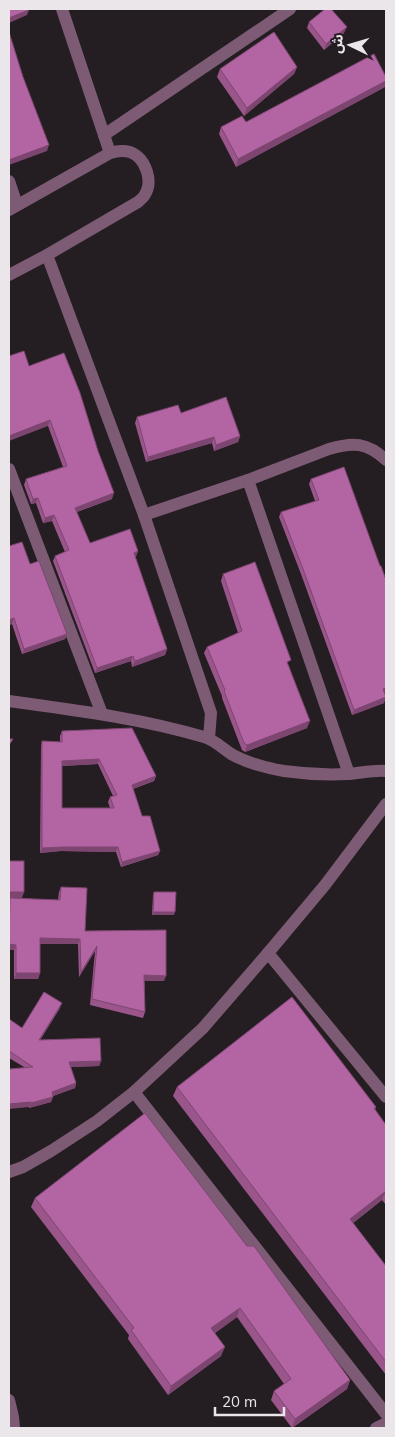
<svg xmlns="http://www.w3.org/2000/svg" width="395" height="1437" font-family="Mulish,'Noto Sans Arabic',sans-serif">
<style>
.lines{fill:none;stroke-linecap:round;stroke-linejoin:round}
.minor{stroke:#7e5b75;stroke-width:12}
.wall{fill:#9a568b;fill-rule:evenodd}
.shaded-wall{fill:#7d4671}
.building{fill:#b364a2;stroke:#7d4671;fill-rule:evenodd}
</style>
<rect width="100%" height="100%" fill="#241e22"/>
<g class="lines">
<g class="minor">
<polyline points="62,9 110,153"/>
<polyline points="104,135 290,9"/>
<polyline points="9,181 17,205"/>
<path d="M9,210L110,153C116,151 123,150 130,152C146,158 154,182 144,196C143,198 140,200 138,202L47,255L9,275"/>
<polyline points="47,255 144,515 211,713 209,738"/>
<polyline points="9,469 102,714"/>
<polyline points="248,480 349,774"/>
<path d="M144,515L248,480L329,449C353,442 367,442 386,460"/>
<path d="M9,701C74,710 140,718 204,737C215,740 223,749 233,755C248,763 266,768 284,771C305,774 327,775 348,774C361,773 373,770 386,771"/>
<polyline points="268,953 386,1097"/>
<polyline points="134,1092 386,1414"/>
<polyline points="9,1172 23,1167 51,1151 97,1121 134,1092 203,1028 268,953 325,885 386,804"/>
<polyline points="9,1400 13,1417 14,1428"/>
<polyline points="376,1428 386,1423"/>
</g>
</g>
<g class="wall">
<polygon points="309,22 344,33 324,50 307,28"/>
<polygon points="297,67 294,74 244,116 217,77 220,69"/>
<polygon points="385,87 236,167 219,134 221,127 246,122"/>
<polygon points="29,366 112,499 77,512 90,543 138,551 135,557 167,649 165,655 132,667 131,661 95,673 53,561 55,556 65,552 52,521 43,523 36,503 31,504 24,485 26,479 63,467 48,426"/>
<polygon points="181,413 240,436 238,442 214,451 212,443 146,462 135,423 137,417"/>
<polygon points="344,467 385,693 384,703 352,715 301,574 279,517 281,512 315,501 309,484 311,479"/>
<polygon points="9,546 30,564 67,634 65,639 22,654 12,624 9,625"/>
<polygon points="223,574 289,666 307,728 245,752 242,750 222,698 222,696 204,653 207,647 238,633 221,581"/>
<path d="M62,731L156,776L154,781L133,789L142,816L160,851L158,855L121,867L116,852L61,851L40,853L41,746L42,741L60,742V736ZM98,764L113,796L110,797L108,802L110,808H62V766Z"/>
<polygon points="61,887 85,931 164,981 144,981 145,1012 143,1018 90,1005 95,951 79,977 78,944 40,944 40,973 38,979 14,979 14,950 9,950 9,901 10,898 58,900 59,892"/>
<polygon points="154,892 174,915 152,915 153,895"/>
<polygon points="60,1008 40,1040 101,1061 99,1066 71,1067 76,1083 75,1088 53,1096 51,1102 29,1108 24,1067 9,1058 9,1019 22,1028"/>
<polygon points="177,1087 376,1107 375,1110 386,1125 386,1205 382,1200 353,1223 386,1266 386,1375 173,1096"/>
<polygon points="35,1198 247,1246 350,1380 347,1389 292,1428 271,1400 274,1391 284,1384 237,1317 215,1333 221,1356 168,1395 128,1339 129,1335 31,1207"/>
</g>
<g class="shaded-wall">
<polygon points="29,10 27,15 9,23 9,18"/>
<polygon points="347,27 344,33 324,50 326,44"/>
<polygon points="297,67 294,74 244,116 247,108"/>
<polygon points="386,81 385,87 236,167 238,159"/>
<polygon points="49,145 47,151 9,165 9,160"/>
<polygon points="50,420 48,426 9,441 9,436"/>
<polygon points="240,436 238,442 214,451 216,445"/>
<polygon points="214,437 212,443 146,462 148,457"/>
<polygon points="114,493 112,499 73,513 75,508"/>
<polygon points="38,498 36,503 31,504 33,499"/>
<polygon points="54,515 52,521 43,523 45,518"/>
<polygon points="138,551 136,557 132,558 134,553"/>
<polygon points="14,618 12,624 9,625 9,620"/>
<polygon points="67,634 65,639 22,654 24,649"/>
<polygon points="167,649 165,655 132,667 135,661"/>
<polygon points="133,656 131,661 95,673 97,668"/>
<polygon points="386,688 386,693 381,695 383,689"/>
<polygon points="386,697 384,703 352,715 354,710"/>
<polygon points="310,721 307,728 245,752 247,745"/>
<polygon points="99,759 98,764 60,766 62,761"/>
<polygon points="156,776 154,781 130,790 132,785"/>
<polygon points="63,847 118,847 116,852 61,851 40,853 42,848"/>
<polygon points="160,851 158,855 121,867 122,862"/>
<polygon points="9,892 24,892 22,898 9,898"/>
<polygon points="153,912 175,912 174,915 152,915"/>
<polygon points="40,938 80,939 78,944 38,944"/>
<polygon points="9,944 16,945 14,950 9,950"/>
<polygon points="97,946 95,951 79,977 81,972"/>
<polygon points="16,973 40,973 38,979 14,979"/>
<polygon points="144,975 166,976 164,981 142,981"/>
<polygon points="62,1003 60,1008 37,1045 39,1040"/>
<polygon points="101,1061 99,1066 67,1067 69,1062"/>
<polygon points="76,1083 75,1088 50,1097 52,1092"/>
<polygon points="53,1097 51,1102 29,1108 31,1103"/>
<polygon points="31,1102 29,1107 9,1109 9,1104"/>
<polygon points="386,1191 382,1200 347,1228 350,1219"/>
<polygon points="240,1308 237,1317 208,1338 211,1328"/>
<polygon points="225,1347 221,1356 168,1395 171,1386"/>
<polygon points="350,1380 347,1389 292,1428 295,1419"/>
</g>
<g class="building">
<polygon points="9,9 29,9 29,10 9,18"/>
<polygon points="325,9 331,9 347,27 326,44 309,22"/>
<polygon points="9,32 23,77 49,145 9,160"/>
<polygon points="274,32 297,67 247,108 220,69"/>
<polygon points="374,54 386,77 386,81 238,159 221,127 242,116 246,122"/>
<polygon points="24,351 29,366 64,353 80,393 98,451 114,493 75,508 90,543 130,529 138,551 134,553 167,649 135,661 133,656 97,668 55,556 69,550 54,515 45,518 38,498 33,499 26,479 67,466 50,420 9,436 9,356"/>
<polygon points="226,397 240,436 216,445 214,437 148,457 137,417 178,405 181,413"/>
<polygon points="344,467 380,566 381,566 386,580 386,688 383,689 386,697 354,710 303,569 281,512 319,500 311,479"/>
<polygon points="22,542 30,564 39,561 67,634 24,649 14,618 9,620 9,546"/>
<polygon points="255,562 291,660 287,662 310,721 247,745 244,743 224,691 225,690 207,647 242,631 223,574"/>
<path d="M132,728L156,776L132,785L142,816H150L160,851L122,862L118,847H63L42,848V741L62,742V731ZM99,759L117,795L110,797L114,808H62V761Z"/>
<polygon points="9,739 13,739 9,745"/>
<rect x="9" y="861" width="15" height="31"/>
<polygon points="61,887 87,888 85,931 166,930 166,976 144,975 145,1012 92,999 97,946 81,972 80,939 40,938 40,973 16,973 16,945 9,944 10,898 60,900"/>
<polygon points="154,892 176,892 175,912 153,912"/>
<polygon points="44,992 62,1003 39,1040 100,1038 101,1061 69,1062 76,1083 52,1092 53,1097 31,1103 31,1102 9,1104 9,1069 33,1067 9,1051 9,1019 22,1028"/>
<polygon points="292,997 376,1107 374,1108 386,1125 386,1191 350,1219 386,1266 386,1362 177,1087"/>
<polygon points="145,1113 247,1246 254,1246 350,1380 295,1419 274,1391 291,1379 240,1308 211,1328 225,1347 171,1386 131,1330 134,1328 35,1198"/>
</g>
<rect width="395" height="1437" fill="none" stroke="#eae6e9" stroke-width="20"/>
<g transform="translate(350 45) rotate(275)" stroke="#241e22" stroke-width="4" paint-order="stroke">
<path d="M0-4L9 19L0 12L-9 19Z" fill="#eae6e9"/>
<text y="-8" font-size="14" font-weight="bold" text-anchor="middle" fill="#eae6e9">ش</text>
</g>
<path d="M215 1407v8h69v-8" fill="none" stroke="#eae6e9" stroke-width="2.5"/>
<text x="222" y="1407" font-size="15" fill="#eae6e9" stroke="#241e22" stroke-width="4" paint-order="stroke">20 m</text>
</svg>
